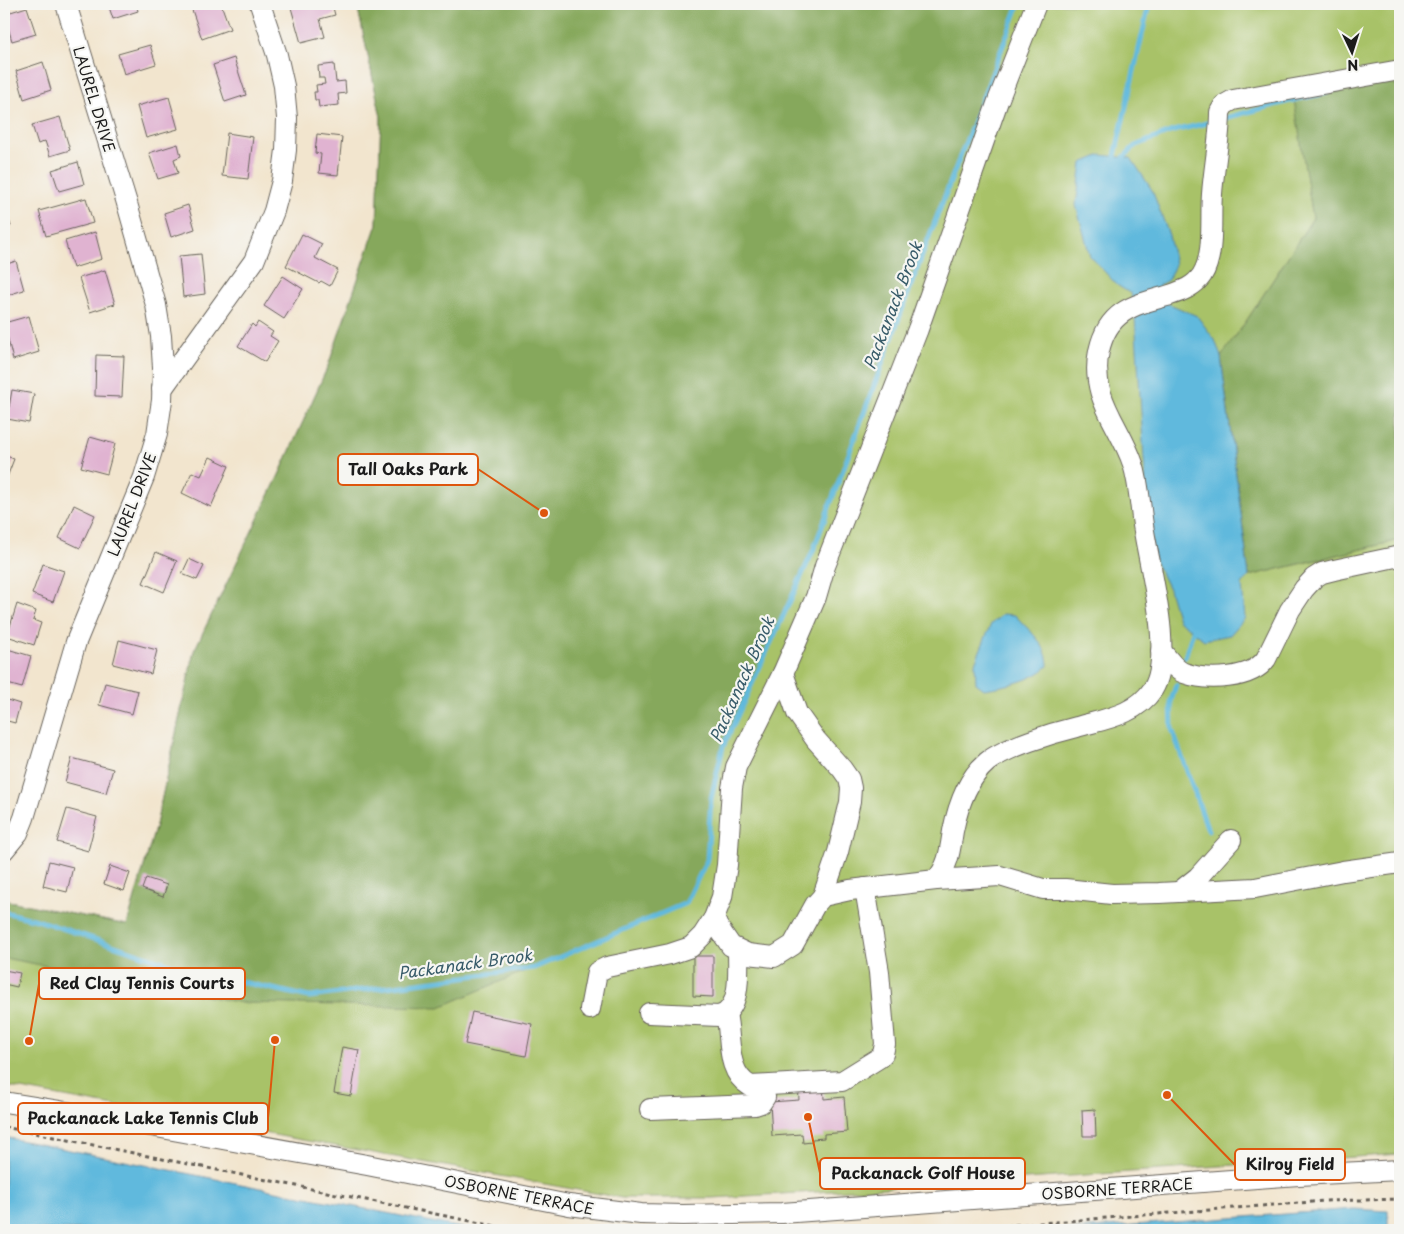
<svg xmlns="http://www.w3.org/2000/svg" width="1404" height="1234" font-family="'Playpen Sans',sans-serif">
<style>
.green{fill:#a8c268;stroke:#626f42}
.forest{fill:#86a85c;stroke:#51623c}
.water{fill:#60b9dd;stroke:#3e6a7c}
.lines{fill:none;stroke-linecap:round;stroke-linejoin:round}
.stream{stroke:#60b9dd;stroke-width:5}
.building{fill:#e0b3d1}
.minor-casing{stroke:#67625a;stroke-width:22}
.path{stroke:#67625a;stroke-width:3;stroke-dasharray:4 4;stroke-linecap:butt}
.minor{stroke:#fff;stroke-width:20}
.labels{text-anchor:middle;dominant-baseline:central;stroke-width:4.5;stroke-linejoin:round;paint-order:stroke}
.street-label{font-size:15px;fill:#1c1c1c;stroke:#f6f6f2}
.water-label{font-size:16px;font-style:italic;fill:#375b69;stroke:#f6f6f2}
.leader{fill:none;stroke:#de560d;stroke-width:2}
.callout-dot{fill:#de560d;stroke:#f6f6f2;stroke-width:2}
.callout{fill:#f6f6f2;stroke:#de560d;stroke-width:2}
.callout-label{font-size:16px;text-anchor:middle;font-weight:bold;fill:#1c1c1c}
</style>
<rect width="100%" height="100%" fill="#f6f6f2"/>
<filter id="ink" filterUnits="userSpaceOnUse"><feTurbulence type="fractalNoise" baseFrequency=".02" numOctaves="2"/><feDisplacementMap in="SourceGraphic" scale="10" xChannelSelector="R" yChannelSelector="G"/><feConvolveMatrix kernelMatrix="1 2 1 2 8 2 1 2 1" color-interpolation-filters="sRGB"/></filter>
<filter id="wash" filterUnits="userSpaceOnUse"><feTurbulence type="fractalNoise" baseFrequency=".0096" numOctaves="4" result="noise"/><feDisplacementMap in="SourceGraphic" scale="20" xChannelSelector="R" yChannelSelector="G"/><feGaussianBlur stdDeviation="1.12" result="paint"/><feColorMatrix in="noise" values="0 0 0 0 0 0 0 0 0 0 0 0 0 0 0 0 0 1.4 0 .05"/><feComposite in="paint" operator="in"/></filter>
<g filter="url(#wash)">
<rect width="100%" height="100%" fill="#f2e5ce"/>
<polygon class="green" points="357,4 1400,4 1400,79 1295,100 1313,218 1249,317 1221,358 1249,576 1400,540 1400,1154 936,1185 712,1198 622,1198 4,1086 4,900 127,925 156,825 194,651 279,475 328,366 377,224 381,117"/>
<g class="forest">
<polygon points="357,4 1019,4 929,237 813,551 723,747 711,799 707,860 686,903 440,1007 242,1003 4,958 4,900 127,925 156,825 194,651 279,475 328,366 377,224 381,117"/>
<polygon points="1400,79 1400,540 1249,576 1221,357 1249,317 1313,218 1294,100"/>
</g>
<g class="water">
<polygon points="1101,155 1131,158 1152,190 1169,235 1175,265 1168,280 1159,285 1165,302 1197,316 1215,340 1221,357 1249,576 1242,585 1245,618 1230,635 1204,640 1178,620 1169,589 1155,561 1148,523 1135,316 1131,294 1117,285 1090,256 1076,205 1082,163"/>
<path d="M1003,614L1015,615C1029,631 1048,644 1048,666C1032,681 1006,686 984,689L976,683L975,663L991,624Z"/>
<polygon points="4,1137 472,1230 4,1230"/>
<polygon points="1354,1209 1388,1211 1388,1230 1065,1230"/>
</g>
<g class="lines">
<g class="stream">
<polyline points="1225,118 1294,100 1326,93"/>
<polyline points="1115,156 1149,4"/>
<polyline points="1124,157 1135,146 1170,132 1215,121"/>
<polyline points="1185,657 1193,631"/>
<polyline points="1176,685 1171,701 1172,729 1208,830"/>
<polyline points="4,912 37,920 188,970 309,997 534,968 686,903 707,860 711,799 723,747 813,551 929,237 1019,4"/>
</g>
</g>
<g id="blocks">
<g class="building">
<polygon points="108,4 136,4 138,11 113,19"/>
<polygon points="190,4 221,4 230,29 202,39"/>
<polygon points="290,4 332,4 335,15 320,19 325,37 301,43"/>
<polygon points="27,7 36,34 12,41 4,14"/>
<polygon points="150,45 156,64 124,74 118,54"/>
<polygon points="234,58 246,95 225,102 213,65"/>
<polygon points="43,62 51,90 24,99 16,71"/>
<polygon points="334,64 336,82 345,81 346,93 338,94 339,105 319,107 318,100 315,100 314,92 317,92 316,85 325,84 324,78 319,78 318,66"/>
<polygon points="169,97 178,129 146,138 137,106"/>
<polygon points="60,117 70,150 50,156 45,141 38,144 32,125"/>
<polygon points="227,133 253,137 248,179 222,176"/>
<polygon points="317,134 342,137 338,175 319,173 321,154 315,153"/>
<polygon points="178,144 181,156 174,159 178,173 158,179 149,153"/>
<polygon points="78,162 84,184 59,191 52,170"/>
<polygon points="86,198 93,223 46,236 39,211"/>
<polygon points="4,205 11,226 4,228"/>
<polygon points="188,205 195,229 171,237 164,213"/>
<polygon points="95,232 102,259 73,268 65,241"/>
<polygon points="302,234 322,244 315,258 338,270 330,286 321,281 319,283 286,266"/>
<polygon points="201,254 205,294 183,297 179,256"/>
<polygon points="16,261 24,290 4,296 4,265"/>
<polygon points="105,270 115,304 90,312 79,278"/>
<polygon points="283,276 303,289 284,319 264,306"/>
<polygon points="29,316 39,352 13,360 4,323"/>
<polygon points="258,322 273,332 270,336 278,341 265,362 238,346 252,324 255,327"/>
<polygon points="96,355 124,356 122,397 95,396"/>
<polygon points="12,390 34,394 29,423 7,419"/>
<polygon points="90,437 115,444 107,474 81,467"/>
<polygon points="4,455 14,459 4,485"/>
<polygon points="210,457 229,466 211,507 182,493 192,472 201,476"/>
<polygon points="74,505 95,515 80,548 59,538"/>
<polygon points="156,552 177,561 164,592 143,583"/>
<polygon points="189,559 204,566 197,580 182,574"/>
<polygon points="43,564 64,571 53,602 32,594"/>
<polygon points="17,604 36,611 33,620 41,623 34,645 7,636"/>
<polygon points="119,640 157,650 151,674 113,664"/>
<polygon points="4,648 31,656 22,688 4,683"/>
<polygon points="105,683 138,691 132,714 99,705"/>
<polygon points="4,699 20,704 15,723 4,720"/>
<polygon points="72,758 113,769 106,793 65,782"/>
<polygon points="67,809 97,817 88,851 57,842"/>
<polygon points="49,861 73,867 67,892 43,886"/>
<polygon points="110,866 130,873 124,891 104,884"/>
<polygon points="146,878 167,885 163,897 142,889"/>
<polygon points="693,956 713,956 713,997 693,996"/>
<polygon points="4,970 20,973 17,987 4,984"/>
<polygon points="472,1012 532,1024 526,1056 465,1044"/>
<polygon points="342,1047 359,1050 351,1096 334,1093"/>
<polygon points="823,1084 824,1099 844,1097 847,1132 824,1134 824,1138 812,1139 812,1142 803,1143 802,1134 772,1136 770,1102 799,1100 798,1086"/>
<polygon points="1095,1109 1096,1136 1083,1136 1082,1110"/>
</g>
</g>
</g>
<g filter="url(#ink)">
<use href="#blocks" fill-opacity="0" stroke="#67625a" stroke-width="1"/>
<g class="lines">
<defs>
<g id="minor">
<polyline points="162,389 254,261 274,211 282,181 286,150 287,118 284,86 277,55 260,4"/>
<path d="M1161,651C1168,658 1175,670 1184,673C1207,681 1251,680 1266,659L1290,610L1304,589L1314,578L1322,573L1334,570L1400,556"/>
<polyline points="783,673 797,713 816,740 842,769 849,779 851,788 850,802 838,852 823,896"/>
<polyline points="4,850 18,833 24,818 76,642 144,477 157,434 162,400 163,368 161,336 156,305 126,200 66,4"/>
<polyline points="936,880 1000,876 1043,889 1065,889 1112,894 1159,893 1255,888 1343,871 1400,863"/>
<polyline points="1179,892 1198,877 1231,840"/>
<path d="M714,918L718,927L731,946L748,954L774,957L793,945L815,905L823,896L850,890L936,880C949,865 950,850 953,831C958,806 967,779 987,762C1006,747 1052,733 1077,727C1105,719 1136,715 1153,689C1174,655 1150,570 1144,531C1140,510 1140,486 1133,464C1120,425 1089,397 1099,351C1108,310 1134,305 1170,295C1182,291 1194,287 1202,275C1215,255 1210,218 1212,194C1214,166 1220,139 1220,112L1224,105L1233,100L1400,70"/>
<polyline points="590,1009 597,972 607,967 670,954 691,947 703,935 714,918 722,897 727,865 732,788 736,767 783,673 816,597 825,566 918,329 998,101 1036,4"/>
<path d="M649,1013L719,1016C742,1010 738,970 738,951"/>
<path d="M726,1014C732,1039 725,1071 750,1086L842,1081L879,1058L883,1054L885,1044L879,972L865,888"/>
<polyline points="4,1102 123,1121 367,1165 569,1205 641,1214 683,1215 782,1213 1299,1175 1400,1170"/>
<polyline points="650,1109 755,1105 761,1103 765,1097 758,1086"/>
</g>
</defs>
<use href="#minor" class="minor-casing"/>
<g class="path">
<polyline points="4,1127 515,1230"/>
<polyline points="951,1230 1325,1201 1400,1199"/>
</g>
<use href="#minor" class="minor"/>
</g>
</g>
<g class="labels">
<g class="street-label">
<text transform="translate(95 99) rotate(73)">LAUREL DRIVE</text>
<text transform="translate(131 504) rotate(-69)">LAUREL DRIVE</text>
<text transform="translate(1117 1188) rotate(-4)">OSBORNE TERRACE</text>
<text transform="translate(519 1194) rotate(11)">OSBORNE TERRACE</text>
</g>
<g class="water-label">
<text transform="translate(892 305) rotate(-69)">Packanack Brook</text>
<text transform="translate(741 679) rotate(-66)">Packanack Brook</text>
<text transform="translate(465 963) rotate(-8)">Packanack Brook</text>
</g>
</g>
<path class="leader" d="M544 513L478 469M29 1041L39 984M275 1040L268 1118M1167 1095L1235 1165M808 1117L820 1173"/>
<g class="callout-dot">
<circle cx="544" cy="513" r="5"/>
<circle cx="29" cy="1041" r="5"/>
<circle cx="275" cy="1040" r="5"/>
<circle cx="1167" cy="1095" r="5"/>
<circle cx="808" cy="1117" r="5"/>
</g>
<g class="callout">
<rect x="338" y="454" width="140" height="31" rx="5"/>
<rect x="39" y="968" width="206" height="31" rx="5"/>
<rect x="18" y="1103" width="250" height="31" rx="5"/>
<rect x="1235" y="1149" width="110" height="31" rx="5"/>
<rect x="820" y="1158" width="205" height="31" rx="5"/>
</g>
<g class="callout-label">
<text x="408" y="475">Tall Oaks Park</text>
<text x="142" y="989">Red Clay Tennis Courts</text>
<text x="143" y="1124">Packanack Lake Tennis Club</text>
<text x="1290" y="1170">Kilroy Field</text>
<text x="923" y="1179">Packanack Golf House</text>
</g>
<rect width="1404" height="1234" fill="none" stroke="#f6f6f2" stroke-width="20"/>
<g transform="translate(1352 52) rotate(176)" stroke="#f6f6f2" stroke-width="4" paint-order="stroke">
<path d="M0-4L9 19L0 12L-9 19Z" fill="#1c1c1c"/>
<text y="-8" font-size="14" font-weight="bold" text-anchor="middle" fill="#1c1c1c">N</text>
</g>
</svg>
